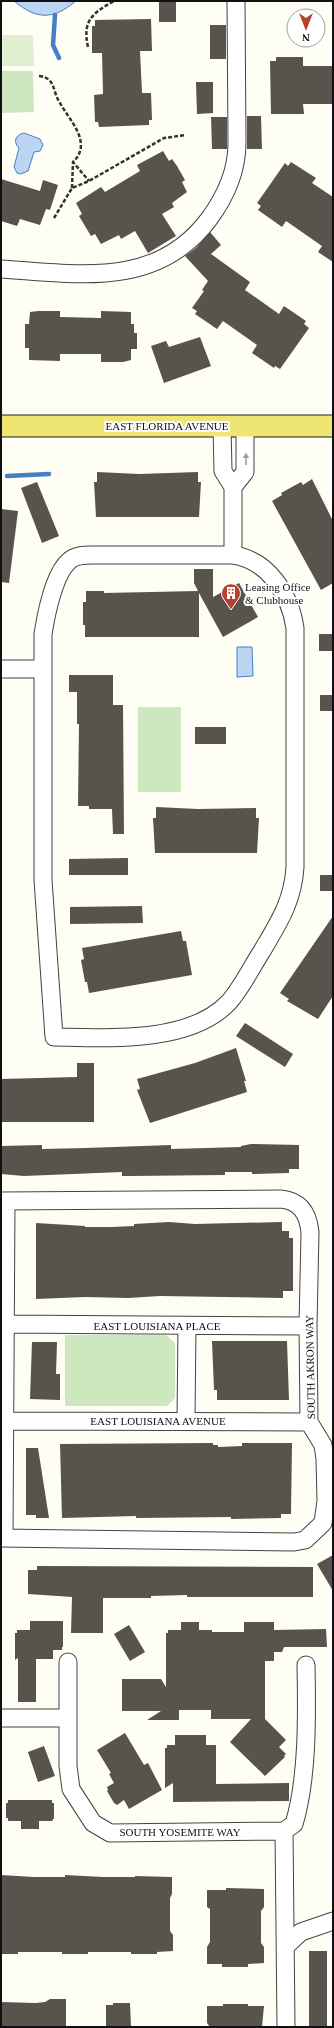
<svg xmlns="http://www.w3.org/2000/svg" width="334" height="2028" viewBox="0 0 334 2028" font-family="'Times New Roman',serif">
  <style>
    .green { fill: #cde7bf }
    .pitch { fill: #dfefd0 }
    .water { fill: #bcd5f2; stroke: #487ec4 }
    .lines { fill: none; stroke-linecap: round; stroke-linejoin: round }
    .stream { stroke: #487ec4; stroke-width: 4.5 }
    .building { fill: #58534d }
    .minor-casing { stroke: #434343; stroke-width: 19 }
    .major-casing { stroke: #212121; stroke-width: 23 }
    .path { stroke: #323232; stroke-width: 2.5; stroke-dasharray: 4 2; stroke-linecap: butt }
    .minor { stroke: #fff; stroke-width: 17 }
    .major { stroke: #efe573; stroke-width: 21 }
    .oneway { fill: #9f9f9f }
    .labels { text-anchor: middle; stroke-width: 4; stroke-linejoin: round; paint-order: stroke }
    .street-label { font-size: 11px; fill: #101010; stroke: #fff }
    .poi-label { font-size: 11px; fill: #101010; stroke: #fff; text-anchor: start }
  </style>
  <rect width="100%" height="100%" fill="#fefef4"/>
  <path class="green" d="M1 71H33L34 112 1 113Z
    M138 707H181V792H138Z
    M65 1335H166L175 1343V1398L167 1406H65Z"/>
  <path class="pitch" d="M1 35H33L34 66H1Z"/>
  <path class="water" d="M14 1H76C53 20 37 20 14 1Z
    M24 133 40 139 43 145 40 151 34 152 28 171 21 174 17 173 14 167 19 148C13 142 15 135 24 133Z
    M237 647H252L253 676 237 677Z"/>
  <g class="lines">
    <path class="stream" d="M55 15 53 45 59 58
      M7 476 49 474"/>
  </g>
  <path class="building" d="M159 1H176V22H159Z
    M151 19 152 51H140L142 93H151L152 120H149V125L99 127 98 122H95L94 95 103 94 102 53H92V26H95V20Z
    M210 25H226V59H210Z
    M276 57H303V66H333V104H303L304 114H271L270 61H276Z
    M196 82H213V113L197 114Z
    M247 116H261L262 149H247Z
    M211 117H227V149H212Z
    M163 151 169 161 172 159 177 166 185 180 182 182 187 192 172 203 174 207 162 214 176 236 148 253 135 231 121 239 119 235 101 244 95 234 91 236 79 216 82 214 76 203 101 187 105 192 140 171 137 165Z
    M291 162 316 178 312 183 333 197V262L318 252 322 246 286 221 282 227 258 210 261 206 257 203 269 186 285 163 288 166Z
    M1 179 40 191 43 180 58 185 50 210 46 209 40 225 20 219 17 226 1 221Z
    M210 232 221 245 211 254 250 282 245 290 279 314 284 306 306 321 304 324 309 328 280 369 275 366 274 368 252 353 257 345 223 321 217 329 195 314 197 311 192 308 204 291 202 290 208 281 185 256 196 248Z
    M38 311H60V317L101 318V311L131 312V324H134V333H137V349H131V360L123 362H101V354H60V361L29 360V348H25V324H29L30 312Z
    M200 337 211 366 164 383 151 346 166 341 169 347Z
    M97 472 139 474 198 472V482H201L199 517H96L94 482H97Z
    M312 479 333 521V583L321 590 272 501 282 495 281 493 301 482 303 485Z
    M37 482 59 536 42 543 21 488Z
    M1 509 18 511 9 583 1 582Z
    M194 569H213V597L239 583 258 617 223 637 199 593V637H85V625H83V602H86V591H104V593L198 591 194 583Z
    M319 634H333V651H319Z
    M69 675H113V705H123L124 834H113L112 809H89V806H78L79 724H77V692H69Z
    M320 695H333V711H320Z
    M195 727H226V744H195Z
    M156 807 198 809 256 808V818H259L257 853H155L153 818H156Z
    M128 858V875H69V859Z
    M320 875H333V891H320Z
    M142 906 143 923 70 924V907Z
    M333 916V996L318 1019 287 1001 289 999 280 993Z
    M181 931 183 941H186L192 975 89 993 87 982H85L81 960 84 959 82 948Z
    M245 1023 293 1054 285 1067 236 1036Z
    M236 1048 246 1081H244L247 1092 150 1123 137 1090 140 1089 137 1079 195 1063Z
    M77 1063H94V1122H1V1079L77 1077Z
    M251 1144 299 1145V1169H289V1173L252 1174V1172H225V1175L129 1176H122V1172L24 1176 1 1174V1146L42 1145V1149L86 1148 171 1145V1149L241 1147V1146Z
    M169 1222 195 1224 282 1222V1231H289V1238H293V1291H283V1298L160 1296 128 1298 85 1297 36 1299V1223L85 1226V1227H112L134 1226V1224Z
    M212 1341H287L289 1400H217V1390H214Z
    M32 1342H57L56 1374H60V1400L30 1399Z
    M213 1443V1445H218V1447L242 1446V1443H292L291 1514H281V1518L231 1519V1517L136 1518V1516L62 1518 60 1444Z
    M26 1448H38L49 1518H36V1515H26Z
    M333 1555V1591L317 1564Z
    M37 1566 313 1567V1597H187V1595L151 1596V1598H103V1633H71L72 1597 28 1594V1570H37Z
    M30 1621H63V1647H62V1650H53V1659H36V1702H18V1658L15 1660V1633H17V1630H30Z
    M181 1622H199V1630H212V1632H244V1622H274V1630L326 1629 327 1647H284L282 1652H274V1661H265V1719L286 1740 279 1747 286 1754 284 1756 285 1757 265 1776 230 1742 251 1719H211V1710H179V1720H147L161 1711H122V1679H161L166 1687V1633H168V1630H181Z
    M129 1625 145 1652 130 1661 114 1634Z
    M125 1733 144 1765 148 1763 162 1790 129 1809 124 1800 117 1805 114 1803 107 1791 108 1790 107 1787 114 1783 109 1774 111 1773 97 1750Z
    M175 1735H206V1745H216V1784L289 1783V1801L173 1802V1783L165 1788V1748H167V1745H175Z
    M44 1746 55 1776 38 1782 28 1752Z
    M8 1800H52V1803H54V1818L52 1821H39V1829H21V1821H8V1818H6V1803H8Z
    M1 1875 34 1877H65V1875L103 1877H135V1876L172 1877V1894L170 1898V1931L173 1935V1951L157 1952V1954H131V1952H88V1954H62V1952H18V1954H1Z
    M226 1888 264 1889V1907L261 1911V1943L264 1947V1963L248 1964V1967H222V1964H207V1947L210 1942V1909L207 1907V1890H226Z
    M309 1951H327V2026H309Z
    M50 1999H66V2026L1 2027V2002L36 2003 45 2002Z
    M113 2003H130L131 2027H106V2005H113Z
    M223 2004H248V2006H264L262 2027H210L207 2023V2006H223Z"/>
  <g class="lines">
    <defs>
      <path id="minor" d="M1 269C78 274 157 289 209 219 226 196 237 171 237 143L236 1
        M222 426 223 471 233 487V555
        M233 487 245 472V426
        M92 555H233C268 560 290 594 295 628V867C293 901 279 922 262 951 251 968 242 987 229 1002 190 1044 106 1038 54 1037L43 880V634C46 615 54 574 69 561 75 555 84 555 92 555Z
        M1 669H42
        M1 1201 281 1199C300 1201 308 1213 310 1232L308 1326 309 1422 323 1445 325 1459 326 1501 323 1523 305 1540 294 1542 1 1538
        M5 1324 308 1326
        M6 1421 309 1422
        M186 1421 187 1326
        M4 1538 6 1201
        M68 1662V1766L71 1789 93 1823 110 1833 284 1831 294 1824C308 1778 307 1714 306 1665
        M1 1718H68
        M284 1831 286 2027
        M287 1945 301 1932 333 1921"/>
      <path id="major" d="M1 426H333"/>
    </defs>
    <use href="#minor" class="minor-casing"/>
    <use href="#major" class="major-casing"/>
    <path class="path" d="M88 47C82 20 93 13 114 1
      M39 76C56 78 52 91 60 103 70 121 93 143 73 162L89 181
      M72 188 73 162
      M54 218 72 188 89 181 164 138 186 135"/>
    <use href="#minor" class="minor"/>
    <use href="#major" class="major"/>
  </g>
  <defs><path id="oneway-solid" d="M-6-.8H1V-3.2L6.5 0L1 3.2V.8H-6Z"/></defs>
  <use class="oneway" href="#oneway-solid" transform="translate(246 459) rotate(-91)"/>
  <defs>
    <symbol id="building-pin" viewBox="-11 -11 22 30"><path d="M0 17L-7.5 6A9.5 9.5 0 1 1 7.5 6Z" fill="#b74031" stroke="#fff"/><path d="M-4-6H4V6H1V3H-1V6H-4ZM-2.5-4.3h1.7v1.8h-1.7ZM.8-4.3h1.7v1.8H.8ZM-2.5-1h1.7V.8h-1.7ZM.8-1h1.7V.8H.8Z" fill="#fff"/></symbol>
  </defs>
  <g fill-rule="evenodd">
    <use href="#building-pin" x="220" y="582" width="22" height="30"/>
  </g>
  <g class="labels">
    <g class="street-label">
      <text x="167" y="430">EAST FLORIDA AVENUE</text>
      <text x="157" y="1330">EAST LOUISIANA PLACE</text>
      <text transform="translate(310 1367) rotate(-91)" y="4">SOUTH AKRON WAY</text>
      <text x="158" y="1425">EAST LOUISIANA AVENUE</text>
      <text x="180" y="1836">SOUTH YOSEMITE WAY</text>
    </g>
    <g class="poi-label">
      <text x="245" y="591">Leasing Office<tspan x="245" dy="13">&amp; Clubhouse</tspan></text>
    </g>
  </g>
  <rect width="334" height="2028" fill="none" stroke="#101010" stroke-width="4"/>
  <g transform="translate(306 28) rotate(180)"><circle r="19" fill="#ffffff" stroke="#9f9f9f"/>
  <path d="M0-3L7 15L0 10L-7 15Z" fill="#b74031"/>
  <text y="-6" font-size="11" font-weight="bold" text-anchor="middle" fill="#101010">N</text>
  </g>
</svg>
